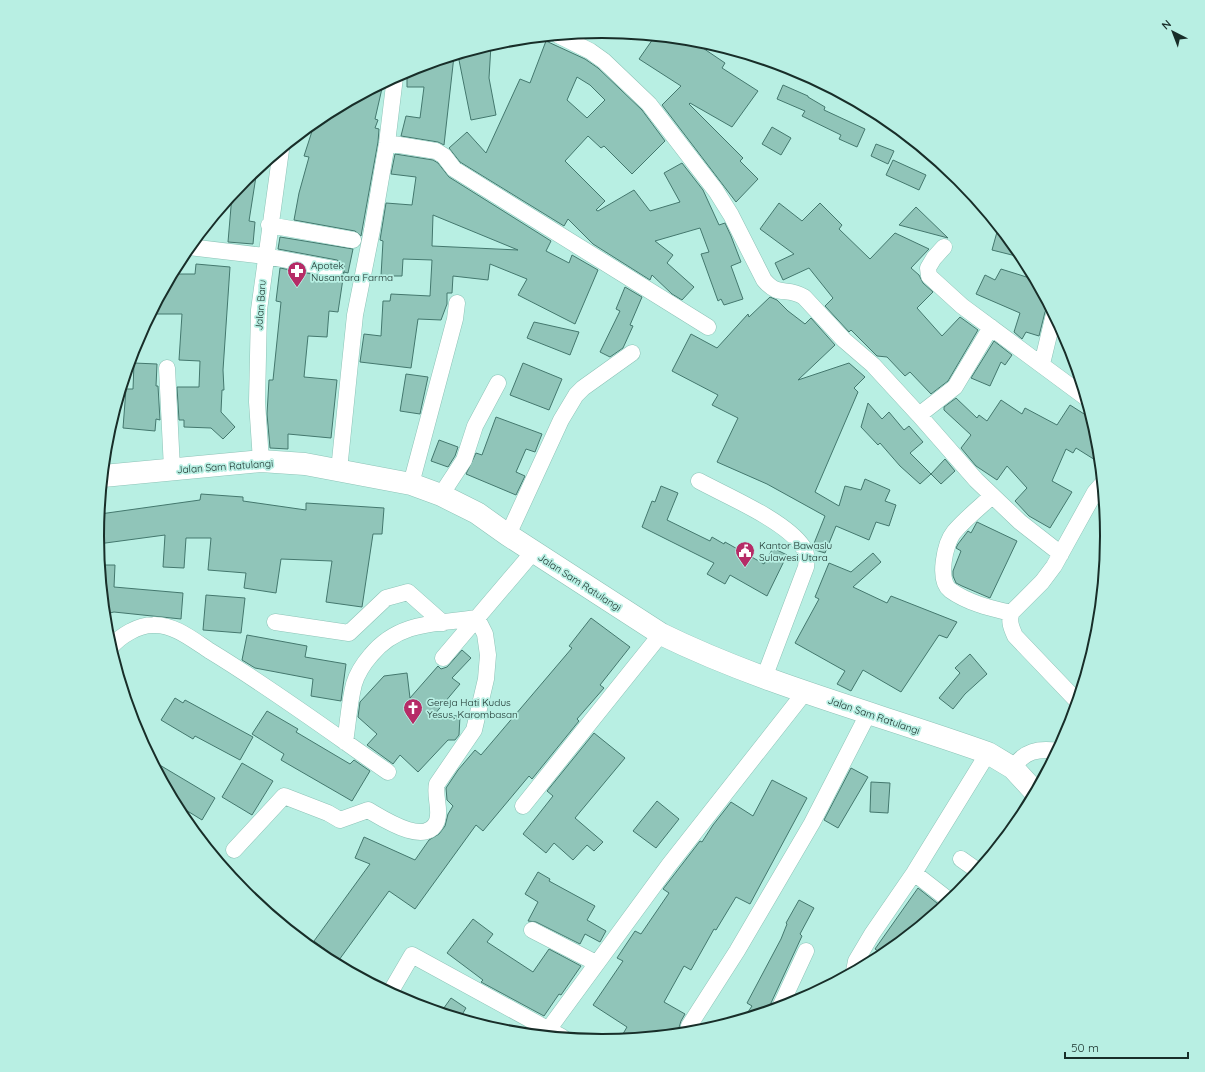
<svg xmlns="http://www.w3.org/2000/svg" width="1205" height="1072" viewBox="0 0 1205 1072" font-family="Quicksand,sans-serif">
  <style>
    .building { fill: #90c5b9; stroke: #44786e; fill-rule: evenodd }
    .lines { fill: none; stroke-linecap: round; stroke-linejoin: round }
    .minor-casing { stroke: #8dc3b7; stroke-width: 17 }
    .highway-casing { stroke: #8dc3b7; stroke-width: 23 }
    .minor { stroke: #fff; stroke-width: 16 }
    .highway { stroke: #fff; stroke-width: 22 }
    .labels { text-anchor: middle; stroke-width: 3.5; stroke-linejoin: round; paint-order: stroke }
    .poi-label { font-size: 10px; fill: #182e29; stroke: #b8efe3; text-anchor: start }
    .street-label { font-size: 10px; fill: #182e29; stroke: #b8efe3 }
    .rim { fill: none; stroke: #182e29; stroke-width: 2 }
  </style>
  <rect width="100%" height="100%" fill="#b8efe3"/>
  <path class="building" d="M655 36 691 40 725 63 722 68 758 91 732 127 690 103 689 104 743 158 740 161 758 179 736 202 662 105 681 86 639 59Z
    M546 41 585 59 598 68 642 110 665 141 632 174 604 146 601 148 588 136 565 161 605 201 596 210 598 211 634 190 650 211 680 202 664 173 682 163 703 190 719 225 725 223 731 236 741 262 731 266 743 299 724 305 721 299 718 301 701 254 709 252 700 228 655 241 673 255 667 263 694 287 682 300 672 294 652 275 650 280 593 244 568 219 564 226 460 162 449 148 467 132 486 153 520 79 530 83ZM577 77 590 85 605 100 587 118 567 100Z
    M491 45 489 78 496 115 471 120 458 55Z
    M454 56 444 145 438 142 401 136 406 116 420 118 424 87H407V71Z
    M383 84 375 119 378 120 375 128 379 129 378 142 361 236 355 231 294 220 299 193 309 157 304 156 315 122 322 116Z
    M783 85 808 96V97L825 107 824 110 865 129 857 147 839 139 841 135 802 116 805 111 777 99Z
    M772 127 791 138 781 155 762 144Z
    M876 144 894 151 888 164 871 156Z
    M395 154 433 160 438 163 449 177 551 241 546 251 569 263 572 255 598 270 575 324 518 295 527 279 490 264 488 280 453 276 452 293H447V304L441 320 418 319 411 368 360 362 364 334 381 336 383 301H390L391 294 430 296 432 260 403 259 402 276H381L383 241 380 240 386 203 412 205 416 177 391 174ZM433 215 518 250 432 246Z
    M893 160 926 175 919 190 886 175Z
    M257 170 249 221 255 222 253 244 228 242 232 195 246 179Z
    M779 203 802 221 820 203 842 225 839 229 870 259 895 233 929 249 911 268 919 275 923 283 933 292 917 308 942 336 960 317 978 330 948 381 931 394 910 372 905 376 887 357 877 356 851 330 849 332 825 306 833 298 809 268 783 280 775 263 794 254 760 229Z
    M916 207 948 238 899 225Z
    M997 232 1005 235 1024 258 992 250Z
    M280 237 353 249 348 273 344 272V265L337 260 278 249Z
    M196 264 230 267 223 370 224 390H222L221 412 235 427 223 439 211 428 184 427V420H179L177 387H199L200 361 179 360 182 314H151L173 274H195Z
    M280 268 333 278H339L344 272 338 312 329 311 327 337 308 336 304 377 337 380 331 438 288 434V449L270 448 267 414 269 380H273L281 302 276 301Z
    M1001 269 1036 280 1049 306 1045 312 1039 336 1026 332 1022 339 1014 332 1020 313 976 294 985 275 995 280Z
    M625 287 642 297 630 325 633 326 623 348 610 357 600 352 620 311 616 309Z
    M770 297 777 300 788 311 805 324 811 318 835 345 798 380 849 363 865 377 854 388 858 392 815 492 839 506 845 486 861 490 865 479 890 490 885 501 896 505 889 526 876 522 869 540 836 526 825 553 815 550 813 546 825 516 767 484 717 462 738 418 712 405 718 395 672 371 691 334 717 348 748 314 749 317Z
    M534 322 579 332 570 355 527 338Z
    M994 341 1012 355 1005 365 1001 362 990 386 971 378Z
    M134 363 157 364 156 386H158L160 420 156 419 155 431 123 428 126 389H133Z
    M523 363 562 379 549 410 510 395Z
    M406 374 428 377 420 414 400 411Z
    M956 398 977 418 979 415 987 421 1001 400 1022 414 1025 408 1057 425 1070 405 1092 419 1098 438 1100 463 1076 448 1073 453 1066 449 1052 481 1072 492 1050 528 1029 516 1015 501 1027 488 1007 466 997 480 976 466 961 448 971 435 944 410V407Z
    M868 403 882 419 889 412 904 430 909 426 923 442 910 453 931 474 920 484 900 466 880 443 878 445 861 427Z
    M496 417 542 434 535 452 526 449 516 472 525 476 516 495 466 474 476 453 482 455Z
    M439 440 458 447 455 456 448 467 431 461Z
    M945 459 955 471 941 484 931 474Z
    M661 486 678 493 667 520 710 541 712 537 724 544 725 542 764 564 773 548 787 555 767 596 730 575 725 584 707 574 714 563 642 527 652 501 655 502Z
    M201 494 243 497V501L306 510V503L384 508 382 534H373L362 607 326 602 332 561 281 559 276 593 244 588 246 573 208 570 211 538H186L184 568 163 567 165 535 98 544 100 514 200 500Z
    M977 522 1017 541 990 598 962 586 956 583 953 576V571L961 551 956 548 958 544 968 531 971 533Z
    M873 553 881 562 853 587 887 603 891 596 957 622 947 638 939 635 901 692 863 670 851 691 837 684 845 671 795 643 819 599 815 597 829 563 851 572Z
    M100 565H115L114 587 183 593 181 619 114 612 105 614Z
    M206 595 245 598 241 633 203 630Z
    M591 618 630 647 600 685 604 688 577 719 579 721 532 779 529 776 483 831 476 825 415 909 389 891 339 960 314 941 370 864 355 858 364 837 415 860 429 840 439 834 445 826 448 814 453 806 447 800 446 788 458 770 475 750 481 755 572 648 569 646Z
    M247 635 307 646 305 657 346 664 341 701 311 696 313 679 255 668 242 660Z
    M462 650 471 658 452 678 460 684 434 715 460 716 459 735 455 740H448L418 772 400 755 393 764 367 745 377 734 358 717 360 702 384 676 407 673 410 698 438 666 441 669 447 667Z
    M970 654 987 674 965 694 953 709 939 698 960 673 955 668Z
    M175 698 183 703 185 700 253 737 240 760 195 736 193 739 161 720Z
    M267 711 298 729 296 732 350 764 354 760 370 771 352 801 281 760 284 754 252 734Z
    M594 733 625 758 575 818 603 842 594 851 587 845 573 860 554 843 546 853 523 834 553 796 547 791Z
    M153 761 215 798 202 820 176 804Z
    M242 763 273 781 252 815 222 797Z
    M851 768 868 777 838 828 824 820Z
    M772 780 807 798 750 904 736 897 716 930 714 929 691 970 684 966 664 1002 685 1014 681 1021 677 1034 620 1039 627 1027 593 1005 623 961 617 958 635 931 641 934 669 893 663 889 700 841 702 842 713 825 731 802 753 816Z
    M871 782 890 783 888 813 870 812Z
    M657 801 679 819 656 848 633 831Z
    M538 872 550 879 549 881 595 906 587 920 606 931 600 942 585 934 580 944 536 922 528 921 538 902 525 894Z
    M918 888 942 907 884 955 875 949Z
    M799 900 814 908 800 934 802 936 771 1003V1009L744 1018 752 1006 747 1003 781 939 787 924 786 923Z
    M473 919 493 934 487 942 533 972 549 949 581 966 561 995 559 994 544 1016 481 982 483 980 447 953Z
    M451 998 466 1008 460 1018 441 1012Z"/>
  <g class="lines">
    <defs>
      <path id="minor" d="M558 35 590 51 604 61 649 104 716 191 731 215 764 280C779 298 786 286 804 297L844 340 873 365 919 415 976 480 1020 522 1061 554
        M387 143 436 151 444 156 454 169 708 327
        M269 225 353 240
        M189 247 265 256 335 269
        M944 247 934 258 928 268 929 276 962 306 1085 397
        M1042 364 1054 314
        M167 368 172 469
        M919 415 955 387 991 327
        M261 461 257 402 259 310 281 150
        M339 470 355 315 372 230 387 143 395 77
        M699 481C727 496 786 521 803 547 807 553 807 560 806 567L764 678
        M411 484 455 319 457 303
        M441 495 464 460 475 426 498 383
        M992 496C980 507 965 519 954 532 945 543 937 580 950 590 968 603 990 608 1011 613
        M508 535 561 420 576 395 583 388 632 353
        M275 622 349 633 386 598 408 592 443 623
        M111 647C120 636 138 625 153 625 174 624 193 640 210 651 271 688 329 731 388 772
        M443 658 534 551
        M1077 701 1015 636C1011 627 1009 622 1011 613L1042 582 1054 566 1095 492 1102 484
        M1013 768C1024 751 1038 748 1058 751
        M523 806 661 634
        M234 850 284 796 328 813 340 820 368 810C382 818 427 848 437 821 441 809 434 796 437 784L474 730 486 679 488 655 485 634 477 618C436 624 399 621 371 655 364 663 357 674 354 684 349 703 348 724 345 742
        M961 859 978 871
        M914 873 950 901
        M532 930 596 963
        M854 971 856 961 872 934 914 873 988 753
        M391 991 412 955 562 1037
        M780 1007 806 951
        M689 1026 737 951 812 823 869 712
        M548 1030 669 865 805 692"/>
      <path id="highway" d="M103 476 261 461 305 464 411 484 441 495 477 513 508 535 661 634C765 685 879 714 988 753L1013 768 1035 792"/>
    </defs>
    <use href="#minor" class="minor-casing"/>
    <use href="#highway" class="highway-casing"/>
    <use href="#minor" class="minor"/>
    <use href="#highway" class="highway"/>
  </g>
  <defs>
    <symbol id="pharmacy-pin" viewBox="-11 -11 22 30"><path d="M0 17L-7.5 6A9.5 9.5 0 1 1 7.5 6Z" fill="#b62c67" stroke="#b8efe3"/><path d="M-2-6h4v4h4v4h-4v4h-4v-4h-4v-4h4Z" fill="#fff"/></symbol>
    <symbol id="civic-pin" viewBox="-11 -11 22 30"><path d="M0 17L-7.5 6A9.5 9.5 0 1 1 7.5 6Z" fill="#b62c67" stroke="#b8efe3"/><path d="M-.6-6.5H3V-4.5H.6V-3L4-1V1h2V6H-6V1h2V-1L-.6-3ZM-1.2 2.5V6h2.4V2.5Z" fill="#fff"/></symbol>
    <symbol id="church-pin" viewBox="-11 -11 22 30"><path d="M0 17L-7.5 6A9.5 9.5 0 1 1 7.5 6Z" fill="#b62c67" stroke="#b8efe3"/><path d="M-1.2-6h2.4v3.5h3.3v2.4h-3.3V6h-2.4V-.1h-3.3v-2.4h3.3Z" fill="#fff"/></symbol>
  </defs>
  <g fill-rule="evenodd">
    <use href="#pharmacy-pin" x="286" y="260" width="22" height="30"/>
    <use href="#civic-pin" x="734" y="540" width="22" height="30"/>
    <use href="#church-pin" x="402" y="697" width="22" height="30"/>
  </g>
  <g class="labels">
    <g class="poi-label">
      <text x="311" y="269">Apotek<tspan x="311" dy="12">Nusantara Farma</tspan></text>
      <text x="759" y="549">Kantor Bawaslu<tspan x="759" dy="12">Sulawesi Utara</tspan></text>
      <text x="427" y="706">Gereja Hati Kudus<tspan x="427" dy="12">Yesus, Karombasan</tspan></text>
    </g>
    <g class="street-label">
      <text transform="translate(260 305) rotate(-86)" y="4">Jalan Baru</text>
      <text transform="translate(225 466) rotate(-4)" y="4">Jalan Sam Ratulangi</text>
      <text transform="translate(580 582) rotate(33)" y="4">Jalan Sam Ratulangi</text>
      <text transform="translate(874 715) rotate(19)" y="4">Jalan Sam Ratulangi</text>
    </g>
  </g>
  <path d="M0 0H1205V1072H0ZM104 536a498 498 0 1 1 996 0a498 498 0 1 1-996 0Z" fill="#b8efe3" fill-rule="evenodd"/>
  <path class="rim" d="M104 536a498 498 0 1 1 996 0a498 498 0 1 1-996 0Z"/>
  <g transform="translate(1173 32) rotate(318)" stroke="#b8efe3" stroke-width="3" paint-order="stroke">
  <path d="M0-3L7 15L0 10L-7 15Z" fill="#182e29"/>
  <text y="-6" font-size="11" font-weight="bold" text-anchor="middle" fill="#182e29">N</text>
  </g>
  <path d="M1065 1052v6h123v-6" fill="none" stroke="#182e29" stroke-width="2"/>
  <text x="1071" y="1052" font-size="12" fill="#182e29" stroke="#b8efe3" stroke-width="3" paint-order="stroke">50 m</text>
</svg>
